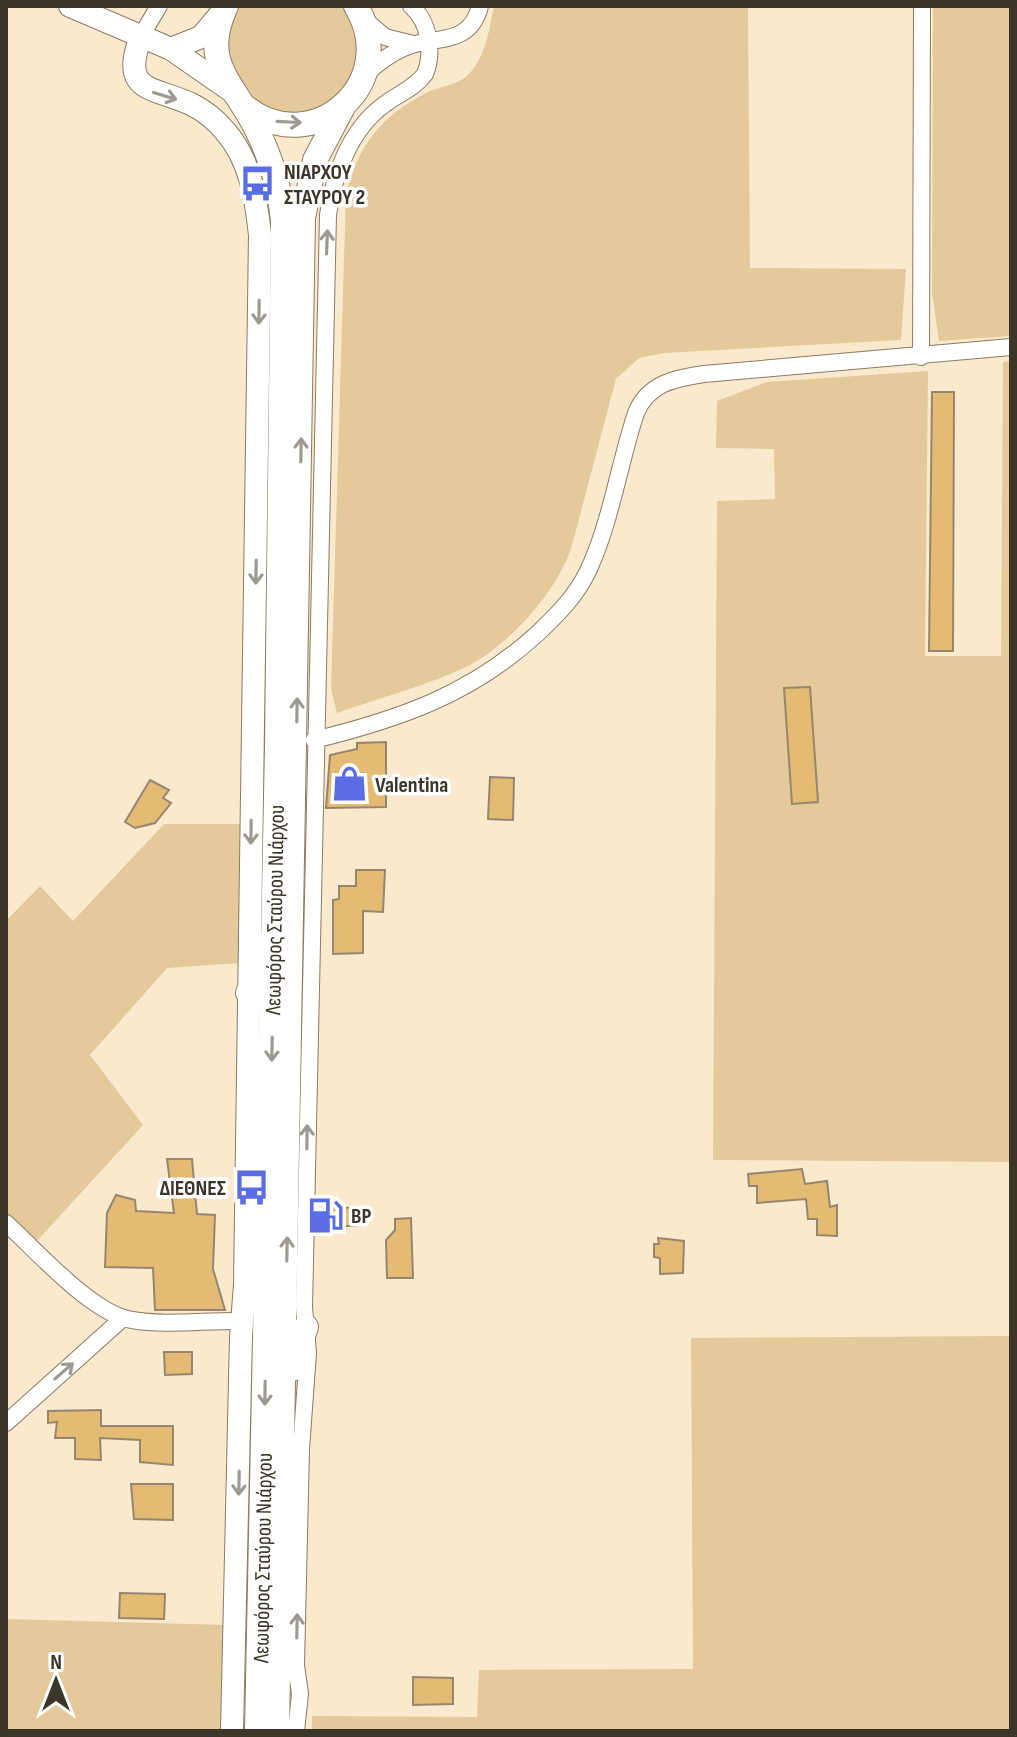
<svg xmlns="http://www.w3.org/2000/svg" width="1017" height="1737" viewBox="0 0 1017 1737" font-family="'Sofia Sans Condensed',sans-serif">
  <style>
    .green { fill: #e4c99b }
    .building { fill: #e4bb74; stroke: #96866d; stroke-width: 2 }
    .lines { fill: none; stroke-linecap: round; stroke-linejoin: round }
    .minor-casing { stroke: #8a7b62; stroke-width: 18 }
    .tertiary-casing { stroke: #8a7b62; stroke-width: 24 }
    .secondary-casing { stroke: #8a7b62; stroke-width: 26 }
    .minor { stroke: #fff; stroke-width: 16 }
    .tertiary { stroke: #fff; stroke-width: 22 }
    .secondary { stroke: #fff; stroke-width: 24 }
    .oneway { stroke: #9d9a94 }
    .labels { text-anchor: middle; stroke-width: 7; stroke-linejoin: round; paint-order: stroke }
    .poi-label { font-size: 22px; font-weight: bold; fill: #3b352a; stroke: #fff; text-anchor: start }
    .street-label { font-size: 22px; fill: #3b352a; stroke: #fff }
  </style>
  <rect width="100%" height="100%" fill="#fae9cd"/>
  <path class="green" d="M240 6H344C376 49 345 116 289 114 277 114 260 104 248 99 233 67 215 38 240 6Z
    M494 6H748L750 268 906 269 901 340 664 353 639 358 616 379 571 549C555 594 509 645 466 667 426 686 379 698 337 713L331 689 346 194C358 145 382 115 428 92 441 86 458 85 468 75 486 57 489 30 494 6Z
    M933 6H1011V336L939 341 932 293Z
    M1011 361V1162L713 1160 717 501 775 499 774 449 716 448 717 401 767 382 928 371 925 656H1001L1003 362Z
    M164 824H240L239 963 167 968 90 1055 143 1125 37 1241 6 1213V921L40 886 73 921Z
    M1011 1336V1731H312V1716L477 1717 479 1670 693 1669 691 1338Z
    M6 1619 226 1625 222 1731H6Z"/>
  <path class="building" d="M932 392H954L953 651H929Z
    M810 687 818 802 792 804 784 688Z
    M386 742V807L326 808 330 755 357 749V743Z
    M490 777 514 778 513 820 488 819Z
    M150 780 169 790 163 798 171 803 155 823 135 828 125 822Z
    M356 870H385L383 912 363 911V953L333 954V900L339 899V886H356Z
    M167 1159H192L197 1214 215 1215 213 1269 225 1310H155L153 1268 105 1267 107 1213 116 1195 135 1200 136 1211 174 1213Z
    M802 1169 805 1184 827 1181 830 1207 837 1205V1236L817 1235V1219H808L806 1199 757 1203V1186H749L748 1174Z
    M326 1207 354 1208 356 1226H326Z
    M411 1218 413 1278H387L386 1240 395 1230V1219Z
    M658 1238 684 1241 683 1273 660 1274V1258L654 1257V1244H659Z
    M164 1352H192V1374L165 1375Z
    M101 1410V1426H173V1465L140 1462V1440L100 1438 101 1460 75 1459V1438H55L57 1422 48 1423V1411Z
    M131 1484H173V1520L134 1519Z
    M120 1593 165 1594 164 1619 119 1618Z
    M413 1677 453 1678V1704L413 1705Z"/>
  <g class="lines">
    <defs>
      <path id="minor" d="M364 19 385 37 413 44
        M141 36 159 6
        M366 74C380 61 396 49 415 44 444 37 471 42 480 6
        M921 357 922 6
        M314 740C400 719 472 694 538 633 558 614 576 596 588 571 611 522 619 464 636 413 648 383 676 378 704 374L1011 347
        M6 1223C36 1250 92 1314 132 1320 167 1326 207 1320 243 1321
        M6 1423 123 1318
        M296 1731 300 1694 296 1665 301 1449 308 1353 304 1307 328 215C334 174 350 129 385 104 398 94 415 88 425 74 434 52 429 21 411 6"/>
      <path id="tertiary" d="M70 6 171 49 233 92
        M141 36C120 93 151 86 191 104 203 110 216 120 225 131 250 159 256 198 260 235L245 1285 241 1336 232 1731
        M171 49 201 37 223 11"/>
      <path id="secondary" d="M226 6C200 62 231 80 255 126 271 157 280 186 283 221L277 747 257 1731
        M245 107C313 161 402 82 356 6
        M248 993 259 970 260 946
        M292 1369 306 1327
        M277 1731 303 218 315 160 343 107"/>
    </defs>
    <use href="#minor" class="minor-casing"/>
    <use href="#tertiary" class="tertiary-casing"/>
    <use href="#secondary" class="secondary-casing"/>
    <use href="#minor" class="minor"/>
    <use href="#tertiary" class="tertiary"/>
    <use href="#secondary" class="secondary"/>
  </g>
  <defs><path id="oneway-shaft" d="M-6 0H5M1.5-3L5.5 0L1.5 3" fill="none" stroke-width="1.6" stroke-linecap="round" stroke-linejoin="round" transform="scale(2)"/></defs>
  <g class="oneway">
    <use href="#oneway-shaft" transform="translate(165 96) rotate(17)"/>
    <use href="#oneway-shaft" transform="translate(289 122) rotate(3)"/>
    <use href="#oneway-shaft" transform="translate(327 242) rotate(-88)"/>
    <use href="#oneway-shaft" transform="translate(259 312) rotate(91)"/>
    <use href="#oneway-shaft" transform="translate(301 450) rotate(-89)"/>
    <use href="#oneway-shaft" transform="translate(256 572) rotate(91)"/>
    <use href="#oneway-shaft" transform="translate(297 710) rotate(-89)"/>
    <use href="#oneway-shaft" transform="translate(251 832) rotate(91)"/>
    <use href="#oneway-shaft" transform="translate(272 1049) rotate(91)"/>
    <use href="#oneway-shaft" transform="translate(307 1137) rotate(-89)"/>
    <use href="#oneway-shaft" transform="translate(287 1249) rotate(-89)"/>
    <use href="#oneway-shaft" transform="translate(64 1371) rotate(-41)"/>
    <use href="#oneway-shaft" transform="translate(265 1393) rotate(91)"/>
    <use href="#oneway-shaft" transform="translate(239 1483) rotate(91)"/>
    <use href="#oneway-shaft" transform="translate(297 1626) rotate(-89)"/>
  </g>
  <defs>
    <symbol id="bus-bare" viewBox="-9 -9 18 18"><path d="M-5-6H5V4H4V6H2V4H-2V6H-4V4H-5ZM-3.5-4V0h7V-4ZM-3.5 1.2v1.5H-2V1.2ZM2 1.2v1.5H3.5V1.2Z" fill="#5a6de4" stroke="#fff" stroke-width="2.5" paint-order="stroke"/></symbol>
    <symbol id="shop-bare" viewBox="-9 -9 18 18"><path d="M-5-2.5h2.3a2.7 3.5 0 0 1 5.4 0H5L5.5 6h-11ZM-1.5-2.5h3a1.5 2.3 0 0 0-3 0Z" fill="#5a6de4" stroke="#fff" stroke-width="2.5" paint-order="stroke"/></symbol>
    <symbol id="fuel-bare" viewBox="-9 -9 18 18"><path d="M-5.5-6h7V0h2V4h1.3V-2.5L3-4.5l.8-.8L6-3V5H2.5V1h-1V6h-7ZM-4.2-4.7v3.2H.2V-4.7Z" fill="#5a6de4" stroke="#fff" stroke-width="2.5" paint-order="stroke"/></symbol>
  </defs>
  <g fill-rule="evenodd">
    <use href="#bus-bare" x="232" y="158" width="51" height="51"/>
    <use href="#shop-bare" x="324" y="758" width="51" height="51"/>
    <use href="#bus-bare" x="226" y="1162" width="51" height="51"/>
    <use href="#fuel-bare" x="300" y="1190" width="51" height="51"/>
  </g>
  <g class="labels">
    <g class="poi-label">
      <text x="284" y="179">ΝΙΑΡΧΟΥ<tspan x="284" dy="25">ΣΤΑΥΡΟΥ 2</tspan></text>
      <text x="375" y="792">Valentina</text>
      <text x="226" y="1195" text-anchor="end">ΔΙΕΘΝΕΣ</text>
      <text x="351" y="1223">BP</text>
    </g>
    <g class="street-label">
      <text transform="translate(274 910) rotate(-89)" y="8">Λεωφόρος Σταύρου Νιάρχου</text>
      <text transform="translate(262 1558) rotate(-89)" y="8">Λεωφόρος Σταύρου Νιάρχου</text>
    </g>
  </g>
  <rect width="1017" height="1737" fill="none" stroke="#3b352a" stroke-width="16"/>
  <g transform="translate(56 1681)" stroke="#ffffff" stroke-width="6" paint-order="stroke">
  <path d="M0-6L14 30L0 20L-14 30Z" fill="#3b352a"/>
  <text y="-12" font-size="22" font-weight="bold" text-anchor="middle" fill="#3b352a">N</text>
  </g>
</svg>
